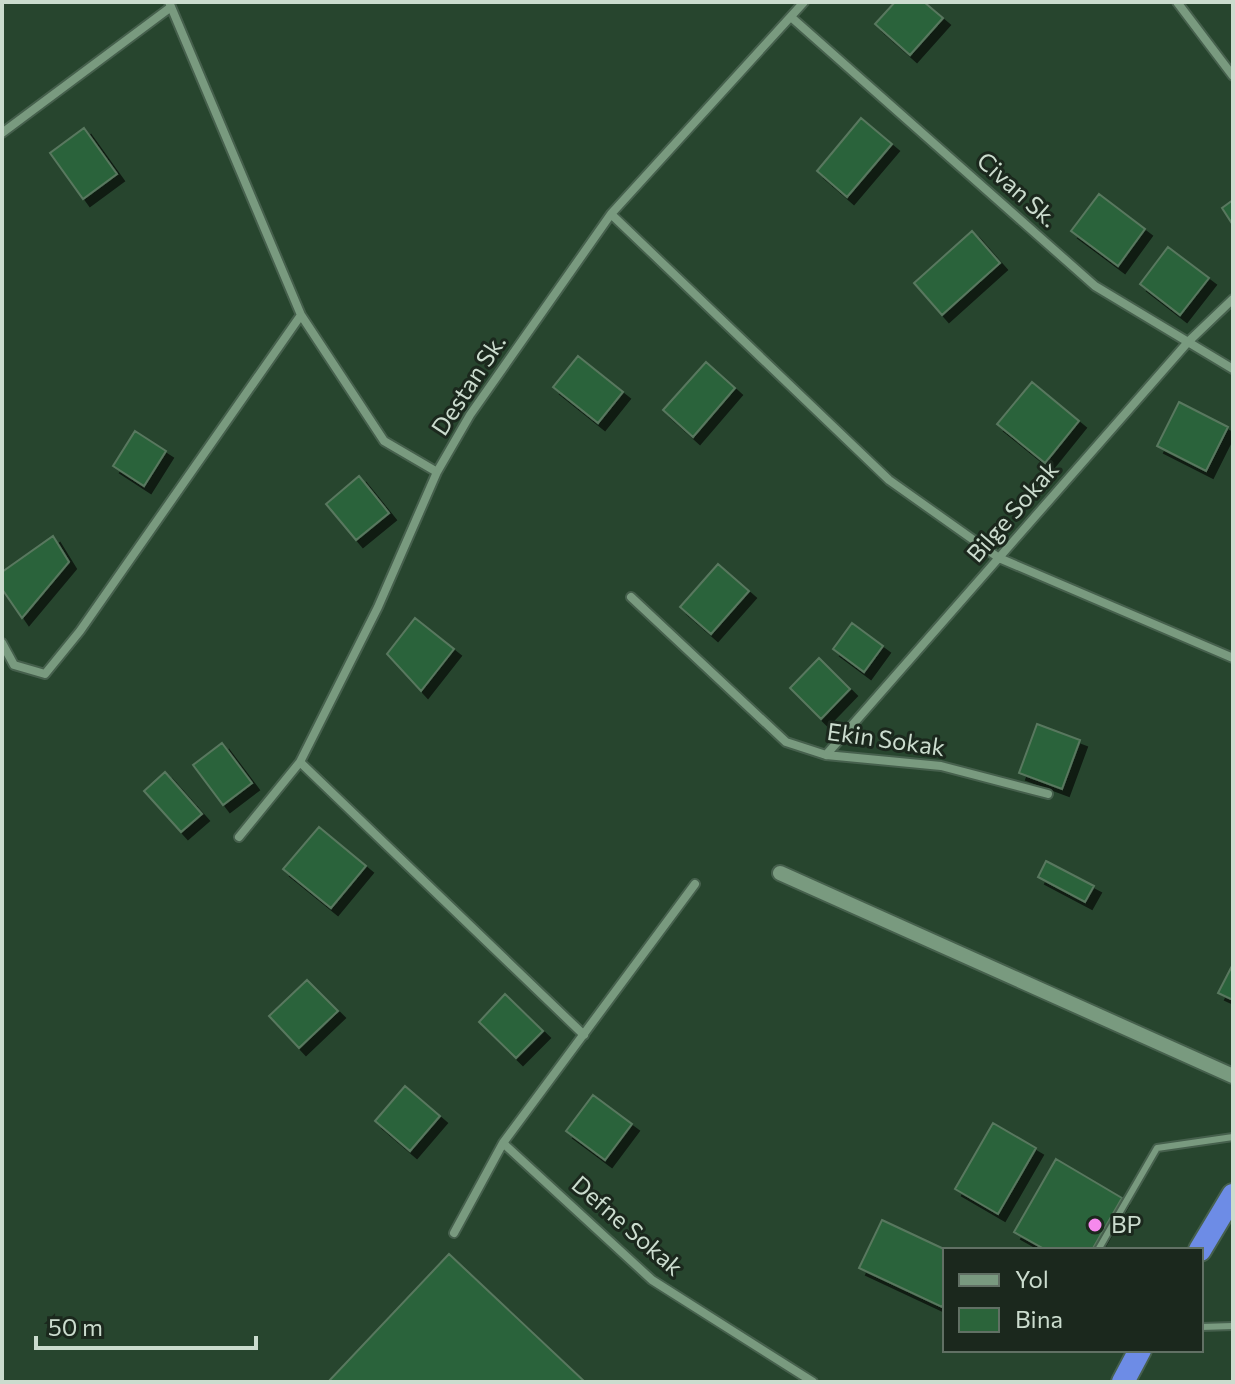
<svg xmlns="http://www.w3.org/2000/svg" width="1235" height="1384" viewBox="0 0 1235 1384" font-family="Commissioner,sans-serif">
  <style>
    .building { fill: #2b643a; stroke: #59785f; stroke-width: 2; filter: url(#shadow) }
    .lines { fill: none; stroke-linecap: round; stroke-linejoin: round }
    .service-casing { stroke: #46604d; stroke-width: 10 }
    .minor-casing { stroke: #46604d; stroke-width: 12 }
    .tertiary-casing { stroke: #46604d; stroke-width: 18 }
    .trunk-casing { stroke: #46604d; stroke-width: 26 }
    .service { stroke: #799a7f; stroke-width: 6 }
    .minor { stroke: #799a7f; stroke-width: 8 }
    .tertiary { stroke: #799a7f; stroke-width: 14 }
    .trunk { stroke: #6d8ce6; stroke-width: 22 }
    .poi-dot { fill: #f689ed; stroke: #1b281d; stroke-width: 3 }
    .labels { text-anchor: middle; stroke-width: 6; stroke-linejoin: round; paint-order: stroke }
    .street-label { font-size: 24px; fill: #cbdcce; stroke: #1b281d }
    .poi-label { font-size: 24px; fill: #cbdcce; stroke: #1b281d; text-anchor: start }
  </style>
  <defs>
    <filter id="shadow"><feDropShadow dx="7" dy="7" stdDeviation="0" flood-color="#0009"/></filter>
  </defs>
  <rect width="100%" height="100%" fill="#27452e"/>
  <path class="building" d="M895 2H924L943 18 910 55 875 24Z
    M861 118 892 144 847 197 817 171Z
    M84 128 117 174 83 199 50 153Z
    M1099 194 1145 229 1118 266 1071 231Z
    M1233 200V225L1222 208Z
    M972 231 1000 263 942 315 914 283Z
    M1168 247 1209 278 1180 315 1140 284Z
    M578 356 623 392 598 423 553 387Z
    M706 362 735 388 693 437 663 410Z
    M1032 382 1079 421 1045 463 997 424Z
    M1179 402 1228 427 1206 471 1157 446Z
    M135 431 166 451 144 486 113 466Z
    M359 476 389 513 356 540 326 504Z
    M53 536 69 562 22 618 2 589V572Z
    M718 564 749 591 711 634 680 607Z
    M415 618 454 649 421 691 387 654Z
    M852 623 883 646 864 672 833 649Z
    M819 658 850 689 821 719 790 688Z
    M1037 724 1080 740 1062 789 1019 773Z
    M222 743 252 783 223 805 193 765Z
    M165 772 202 814 181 832 144 791Z
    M319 827 366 866 331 908 283 869Z
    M1046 861 1094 886 1085 902 1038 877Z
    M1233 964V1000L1218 993Z
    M307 980 338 1011 299 1048 269 1016Z
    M505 994 543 1031 516 1058 479 1022Z
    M405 1086 440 1116 410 1151 375 1121Z
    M593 1095 632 1124 605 1160 566 1131Z
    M993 1123 1036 1148 998 1214 955 1189Z
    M1056 1159 1122 1198 1092 1250H1046L1014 1232Z
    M882 1220 946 1250 945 1300 942 1307 859 1268Z
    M449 1254 585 1382H328Z"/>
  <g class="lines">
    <defs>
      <path id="service" d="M1098 1250 1157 1148 1233 1137
        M1201 1327 1233 1326"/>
      <path id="minor" d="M169 2 301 315 384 441 437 472
        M1177 2 1233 76
        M791 17 1095 286 1233 369
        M2 133 171 7
        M611 214 889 480 999 558 1233 658
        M631 597 786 742 826 755 941 766 1048 794
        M2 643 14 665 45 674 80 631 301 315
        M826 755 1188 342 1233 299
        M300 762 584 1035
        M239 837 300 762 378 607 437 472 470 415 611 214 804 2
        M503 1143 652 1280 813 1382
        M454 1233 503 1143 695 884"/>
      <path id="tertiary" d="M780 873 1233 1076"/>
      <path id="trunk" d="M1200 1250 1233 1195
        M1123 1382 1140 1350"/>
    </defs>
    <use href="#service" class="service-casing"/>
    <use href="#minor" class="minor-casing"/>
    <use href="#tertiary" class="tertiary-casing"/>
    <use href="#trunk" class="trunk-casing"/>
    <use href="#service" class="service"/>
    <use href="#minor" class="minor"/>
    <use href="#tertiary" class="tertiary"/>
    <use href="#trunk" class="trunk"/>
  </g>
  <circle class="poi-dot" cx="1095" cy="1225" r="8"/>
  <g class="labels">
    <g class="street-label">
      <text transform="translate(1017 190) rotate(42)" y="8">Civan Sk.</text>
      <text transform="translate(469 385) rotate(-57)" y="8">Destan Sk.</text>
      <text transform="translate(1013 512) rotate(-49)" y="8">Bilge Sokak</text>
      <text transform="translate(886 740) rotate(8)" y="8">Ekin Sokak</text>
      <text transform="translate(627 1226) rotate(41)" y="8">Defne Sokak</text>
    </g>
    <g class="poi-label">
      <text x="1111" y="1233">BP</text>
    </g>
  </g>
  <rect width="1235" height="1384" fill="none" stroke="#cbdcce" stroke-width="8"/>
  <rect x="943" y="1248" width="260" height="104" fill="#1b281d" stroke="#617064" stroke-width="2"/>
  <rect x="959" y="1274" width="40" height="12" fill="#799a7f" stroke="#617064" stroke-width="2"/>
  <text x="1015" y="1288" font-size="24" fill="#cbdcce">Yol</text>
  <rect x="959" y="1308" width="40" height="24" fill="#2b643a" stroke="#617064" stroke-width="2"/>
  <text x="1015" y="1328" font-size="24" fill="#cbdcce">Bina</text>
  <path d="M36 1336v12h220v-12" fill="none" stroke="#cbdcce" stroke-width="4"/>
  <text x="48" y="1336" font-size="24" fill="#cbdcce" stroke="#1b281d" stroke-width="6" paint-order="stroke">50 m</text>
</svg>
